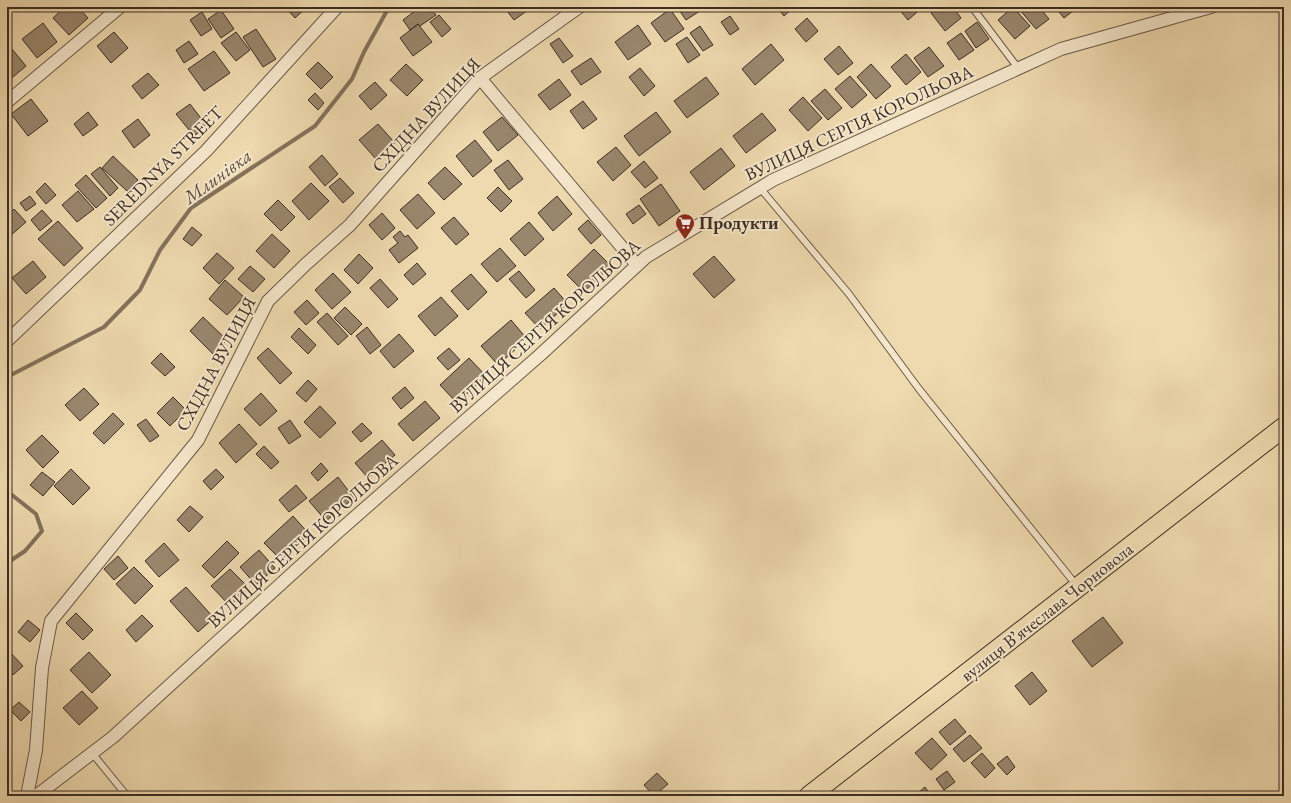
<svg xmlns="http://www.w3.org/2000/svg" width="1291" height="803" viewBox="0 0 1291 803" font-family="'EB Garamond',serif">
  <style>
    .lines { fill: none; stroke-linecap: round; stroke-linejoin: round }
    .stream { stroke: #83725c; stroke-width: 4 }
    .building { fill: #99876d; stroke: #3c2e25 }
    .service-casing { stroke: #695948; stroke-width: 8 }
    .minor-casing { stroke: #695948; stroke-width: 14 }
    .primary-casing { stroke: #3c2e25; stroke-width: 21 }
    .service { stroke: #f5e7cb; stroke-width: 6 }
    .minor { stroke: #f5e7cb; stroke-width: 12 }
    .primary { stroke: #efdaaf; stroke-width: 19 }
    .labels { text-anchor: middle; stroke-width: 4; stroke-linejoin: round; paint-order: stroke }
    .street-label { font-size: 18px; fill: #3c2e25; stroke: #f5e7cb }
    .poi-label { font-size: 18px; font-weight: bold; fill: #3c2e25; stroke: #f5e7cb; text-anchor: start }
    .water-label { font-size: 19px; font-style: italic; fill: #5a4a3c; stroke: #f5e7cb }
  </style>
  <rect width="100%" height="100%" fill="#efdaaf"/>
  <filter id="stains"><feTurbulence type="fractalNoise" baseFrequency=".005" numOctaves="4"/><feColorMatrix values="0 0 0 0 .2 0 0 0 0 .09 0 0 0 0 .02 0 0 0 .5 -.17"/></filter>
  <radialGradient id="worn" r=".72"><stop offset=".6" stop-color="#630" stop-opacity="0"/><stop offset="1" stop-color="#630" stop-opacity=".3"/></radialGradient>
  <g class="lines">
    <path class="stream" d="M7 377 104 327 140 290 160 250 191 208 315 126 352 79 364 52 389 7
      M7 491 36 514 42 531 25 551 7 563"/>
  </g>
  <path class="building" d="M65 7H78L88 18 69 35 53 18Z
    M285 7H307L295 18Z
    M420 7H430L436 15 420 26 418 24 410 30 403 20Z
    M504 7H530L531 8 514 20Z
    M677 7H706L686 20Z
    M777 7H794L784 16Z
    M897 7H923L908 20Z
    M939 7H953L961 18 945 31 931 13Z
    M1013 7 1030 26 1015 39 998 20Z
    M1022 7H1039L1049 19 1036 29 1019 9Z
    M1055 7H1078L1064 18Z
    M670 9 684 29 665 42 651 23Z
    M221 10 234 29 221 38 208 19Z
    M202 12 212 29 201 36 190 20Z
    M439 15 451 29 442 37 430 22Z
    M730 16 739 29 730 35 721 22Z
    M807 18 818 31 806 42 795 29Z
    M977 22 989 39 976 48 965 31Z
    M43 23 57 42 37 58 22 39Z
    M418 24 432 42 413 56 400 38Z
    M638 25 651 44 628 60 615 42Z
    M700 26 713 45 703 51 690 33Z
    M256 29 276 59 263 67 243 37Z
    M114 32 128 48 111 63 97 46Z
    M236 32 250 50 236 61 221 43Z
    M961 33 974 50 959 60 947 43Z
    M687 37 700 55 688 63 676 44Z
    M559 38 573 56 563 63 550 44Z
    M189 41 198 54 184 63 176 50Z
    M771 44 784 60 755 85 742 69Z
    M839 46 853 63 838 75 824 59Z
    M929 47 944 66 928 77 914 58Z
    M12 49 26 66 7 82V53Z
    M214 51 230 73 204 91 188 69Z
    M906 54 921 72 906 85 891 67Z
    M591 58 601 72 581 85 571 71Z
    M318 62 333 77 321 89 306 74Z
    M406 64 423 80 407 96 390 80Z
    M871 64 891 86 876 99 857 77Z
    M640 68 655 86 644 96 629 77Z
    M148 73 159 85 142 99 132 86Z
    M850 76 867 95 852 108 835 89Z
    M706 77 719 94 687 118 674 101Z
    M559 79 571 95 550 110 538 95Z
    M375 82 387 95 371 110 359 96Z
    M825 89 842 108 828 120 811 101Z
    M315 93 324 103 318 110 308 100Z
    M803 97 822 118 808 131 789 110Z
    M31 99 48 121 28 136 11 114Z
    M583 101 597 119 583 129 570 111Z
    M190 104 207 126 194 136 176 114Z
    M88 112 98 125 83 136 74 124Z
    M656 112 671 132 639 156 624 136Z
    M762 113 776 130 746 153 733 136Z
    M502 117 518 135 498 151 483 132Z
    M138 119 150 135 134 148 122 131Z
    M378 124 395 143 376 159 359 140Z
    M475 140 492 161 473 177 456 156Z
    M616 147 631 165 613 181 597 162Z
    M721 148 735 166 704 190 690 172Z
    M322 155 338 174 325 186 309 167Z
    M113 156 138 180 127 191 102 168Z
    M508 160 523 179 509 190 494 170Z
    M644 161 658 178 645 188 631 172Z
    M100 167 118 188 110 196 91 174Z
    M445 167 462 184 444 200 428 183Z
    M86 175 107 198 96 208 75 185Z
    M340 178 354 193 343 203 329 187Z
    M45 183 56 195 46 204 36 192Z
    M311 183 329 201 309 220 292 201Z
    M661 184 680 211 659 226 640 199Z
    M498 187 512 201 501 212 487 198Z
    M78 191 94 209 77 222 62 205Z
    M418 194 435 213 417 229 400 210Z
    M30 196 36 204 26 211 20 203Z
    M557 196 572 214 553 231 538 213Z
    M278 200 295 217 281 231 264 214Z
    M639 205 646 214 633 224 626 214Z
    M14 209 26 222 10 236 7 233V216Z
    M42 210 52 221 40 231 31 220Z
    M382 213 395 228 382 240 369 225Z
    M454 217 469 234 456 245 441 228Z
    M588 220 601 235 591 244 578 229Z
    M58 221 83 248 64 266 38 239Z
    M529 222 544 239 525 256 510 239Z
    M192 227 202 235 192 246 183 239Z
    M400 231 405 237 408 235 418 248 399 263 389 250 398 243 393 237Z
    M272 234 290 251 274 268 256 251Z
    M500 248 516 266 497 282 481 264Z
    M594 249 611 266 584 292 567 275Z
    M217 253 234 268 219 284 203 268Z
    M359 254 373 268 358 284 344 270Z
    M714 256 735 280 714 298 693 274Z
    M33 261 46 277 26 294 12 278Z
    M417 263 426 274 413 285 404 275Z
    M250 266 265 279 253 292 238 279Z
    M519 271 535 290 526 298 509 279Z
    M333 273 351 292 332 309 315 290Z
    M471 274 487 292 468 310 451 291Z
    M380 279 398 299 388 308 370 288Z
    M225 280 244 297 227 315 209 299Z
    M554 288 568 304 540 329 525 313Z
    M441 297 458 316 435 336 418 316Z
    M307 300 319 313 306 325 294 312Z
    M345 307 362 324 351 335 334 318Z
    M327 313 348 336 338 345 317 322Z
    M203 317 227 340 213 354 190 331Z
    M511 320 527 339 498 365 481 346Z
    M367 327 381 345 370 354 356 336Z
    M299 328 316 345 308 354 291 337Z
    M399 334 414 351 394 368 380 351Z
    M268 348 292 373 280 384 257 358Z
    M449 348 460 360 448 370 437 358Z
    M161 353 175 367 165 376 151 363Z
    M469 358 486 376 457 403 440 385Z
    M308 380 317 389 306 402 296 393Z
    M405 387 414 398 401 409 392 398Z
    M84 388 99 404 80 421 65 405Z
    M261 393 277 411 260 426 244 409Z
    M173 397 186 410 170 426 157 413Z
    M425 401 440 418 413 441 398 424Z
    M320 406 336 423 320 438 304 422Z
    M113 413 124 424 104 444 93 433Z
    M146 419 159 436 150 442 137 425Z
    M290 420 301 436 289 444 278 428Z
    M362 423 372 433 361 442 352 432Z
    M239 424 257 444 236 463 219 443Z
    M42 435 59 452 43 468 26 450Z
    M382 440 395 455 368 478 355 463Z
    M264 446 279 462 271 469 256 454Z
    M321 463 328 471 318 481 311 473Z
    M71 469 90 488 73 505 54 486Z
    M216 469 224 477 211 490 203 481Z
    M42 472 55 482 43 496 30 485Z
    M338 477 354 498 326 521 309 501Z
    M296 485 307 498 289 512 279 500Z
    M190 506 203 517 189 532 177 520Z
    M293 516 309 534 281 560 264 543Z
    M227 541 239 553 214 578 202 566Z
    M164 543 179 560 159 577 145 561Z
    M259 550 275 568 256 585 240 567Z
    M118 556 128 568 114 580 104 569Z
    M134 567 153 586 135 604 116 584Z
    M230 569 249 588 230 606 211 586Z
    M186 587 214 618 198 632 170 601Z
    M76 613 93 630 83 640 66 623Z
    M142 615 153 626 136 642 126 630Z
    M1103 617 1123 643 1092 667 1072 641Z
    M28 620 40 630 30 642 18 632Z
    M7 649 23 666 13 675 7 668Z
    M89 652 111 675 92 693 70 670Z
    M1032 672 1047 691 1030 705 1015 686Z
    M82 691 98 708 79 725 63 708Z
    M19 702 30 712 21 721 10 710Z
    M955 719 966 732 950 745 939 732Z
    M970 735 982 748 964 762 953 749Z
    M932 738 947 755 931 770 915 753Z
    M982 753 995 768 985 778 971 763Z
    M1007 756 1015 767 1007 775 997 764Z
    M947 771 955 782 944 790 936 779Z
    M657 773 668 784 654 796 644 785Z
    M925 787 931 796H914Z"/>
  <g class="lines">
    <defs>
      <path id="service" d="M972 7 1018 68
        M760 188 849 294 919 389 1077 586
        M92 753 127 796"/>
      <path id="minor" d="M480 78 636 264
        M7 102 120 7
        M7 341 206 151 337 7
        M27 796 36 750 42 668 51 621 198 440 268 301 306 264 350 225 480 78 579 7
        M36 796 113 737 339 531 540 355 646 257 773 180 1061 49 1211 7"/>
      <path id="primary" d="M809 796 1284 427"/>
    </defs>
    <use href="#service" class="service-casing"/>
    <use href="#minor" class="minor-casing"/>
    <use href="#primary" class="primary-casing"/>
    <use href="#service" class="service"/>
    <use href="#minor" class="minor"/>
    <use href="#primary" class="primary"/>
  </g>
  <defs>
    <symbol id="supermarket-pin" viewBox="-11 -11 22 30"><path d="M0 17L-7.5 6A9.5 9.5 0 1 1 7.5 6Z" fill="#8f2418" stroke="#f5e7cb"/><path d="M-6-5.5h2.5l.6 2H6L4.5 2H-2.5L-4.4-4H-6ZM-1.5 3.2a1.3 1.3 0 1 0 .1 0ZM3 3.2a1.3 1.3 0 1 0 .1 0Z" fill="#fff"/></symbol>
  </defs>
  <g fill-rule="evenodd">
    <use href="#supermarket-pin" x="674" y="212" width="22" height="30"/>
  </g>
  <g class="labels">
    <g class="street-label">
      <text transform="translate(426 115) rotate(-47)" y="6">СХІДНА ВУЛИЦЯ</text>
      <text transform="translate(859 123) rotate(-25)" y="6">ВУЛИЦЯ СЕРГІЯ КОРОЛЬОВА</text>
      <text transform="translate(163 166) rotate(-45)" y="6">SEREDNYA STREET</text>
      <text transform="translate(545 326) rotate(-42)" y="6">ВУЛИЦЯ СЕРГІЯ КОРОЛЬОВА</text>
      <text transform="translate(216 364) rotate(-62)" y="6">СХІДНА ВУЛИЦЯ</text>
      <text transform="translate(303 541) rotate(-42)" y="6">ВУЛИЦЯ СЕРГІЯ КОРОЛЬОВА</text>
      <text transform="translate(1047 612) rotate(-38)" y="6">вулиця Вʼячеслава Чорновола</text>
    </g>
    <g class="poi-label">
      <text x="699" y="229">Продукти</text>
    </g>
    <g class="water-label">
      <text transform="translate(217 176) rotate(-36)" y="7">Млинівка</text>
    </g>
  </g>
  <rect width="1291" height="803" fill="none" stroke="#efdaaf" stroke-width="24"/>
  <rect x="8" y="8" width="1275" height="787" fill="none" stroke="#3c2e25" stroke-width="2"/>
  <rect x="12" y="12" width="1267" height="779" fill="none" stroke="#3c2e25"/>
  <rect width="100%" height="100%" filter="url(#stains)"/>
  <rect width="100%" height="100%" fill="url(#worn)"/>
</svg>
